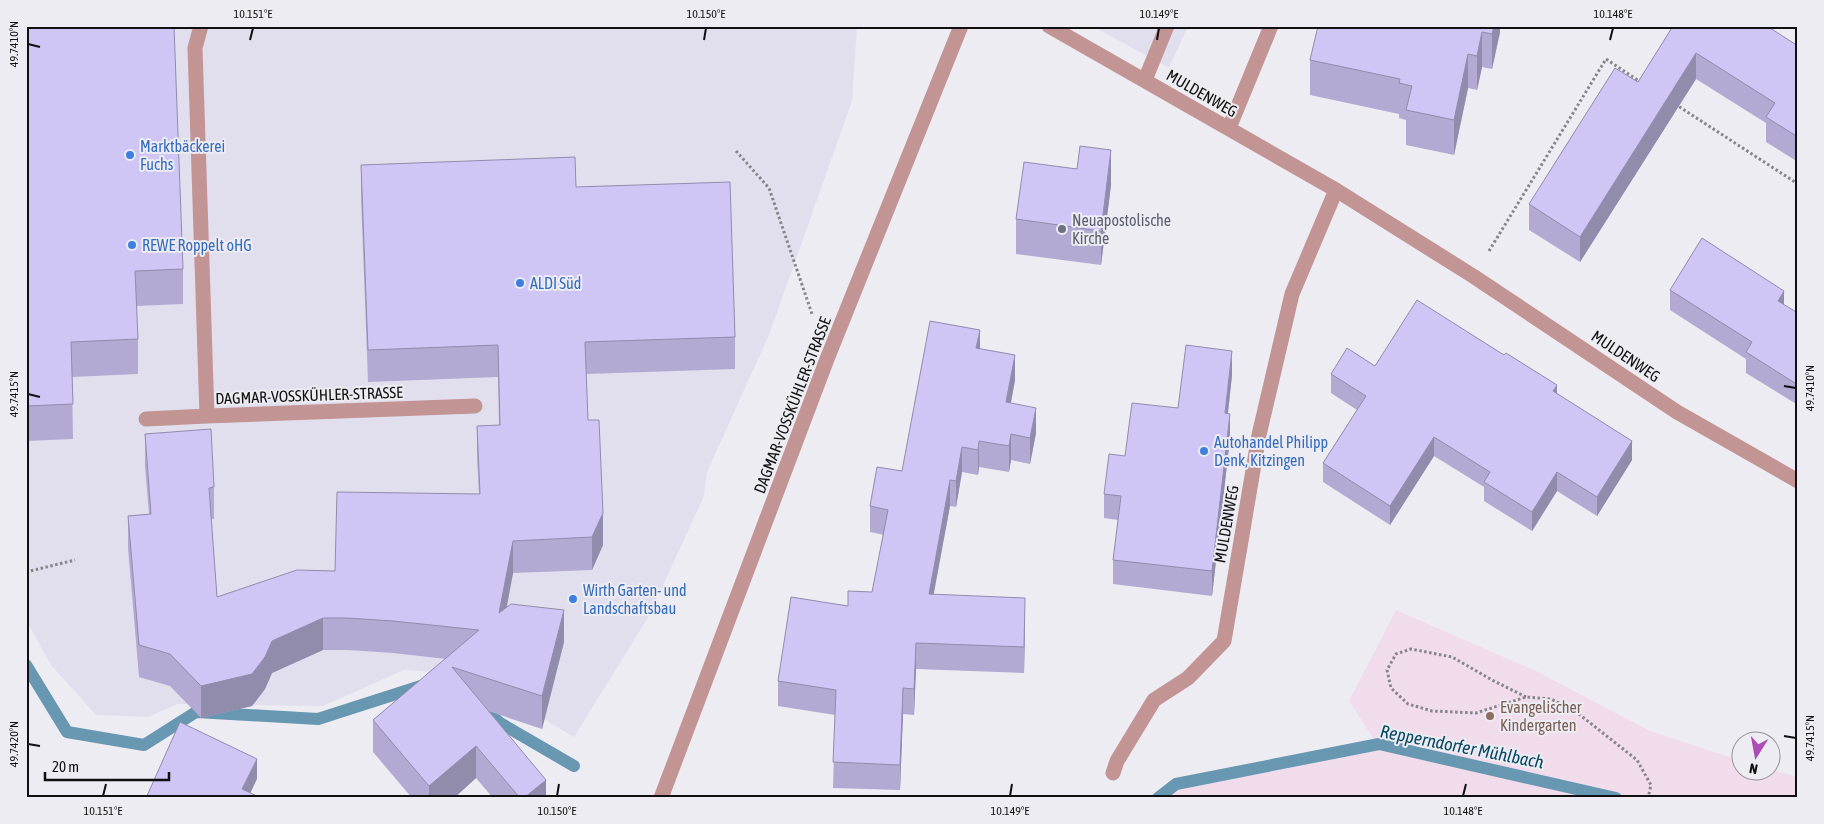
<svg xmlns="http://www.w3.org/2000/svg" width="1824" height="824" viewBox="0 0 1824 824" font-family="'Asap Condensed',sans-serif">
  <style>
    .built { fill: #e1dfee }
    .education { fill: #f1dceb }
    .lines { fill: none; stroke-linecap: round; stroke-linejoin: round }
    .stream { stroke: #6797b1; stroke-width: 12 }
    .path { stroke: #86858a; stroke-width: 3; stroke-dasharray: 2.5 2.5; stroke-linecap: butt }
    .minor { stroke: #c39494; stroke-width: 15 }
    .wall { fill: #b2aad3 }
    .shaded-wall { fill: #918bac }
    .building { fill: #cfc6f5; stroke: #918bac }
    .ticks { fill: none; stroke: #101012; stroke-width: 2 }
    .shop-dot { fill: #3f7fe0; stroke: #edecf3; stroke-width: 2 }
    .worship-dot { fill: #6b7280; stroke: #edecf3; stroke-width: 2 }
    .education-dot { fill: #8d6e63; stroke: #edecf3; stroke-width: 2 }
    .labels { text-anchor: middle; stroke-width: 4; stroke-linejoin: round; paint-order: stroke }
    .street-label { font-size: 16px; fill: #101012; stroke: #edecf3 }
    .shop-label { font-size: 16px; fill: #366cbe; stroke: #edecf3; text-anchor: start }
    .worship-label { font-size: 16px; fill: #5b616d; stroke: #edecf3; text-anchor: start }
    .education-label { font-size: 16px; fill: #785e54; stroke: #edecf3; text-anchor: start }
    .water-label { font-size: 18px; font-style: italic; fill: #044863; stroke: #edecf3 }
    .neatline { fill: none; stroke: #101012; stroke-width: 2 }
    .ticks-label { font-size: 12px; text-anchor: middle; fill: #101012 }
  </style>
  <rect width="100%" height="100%" fill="#edecf3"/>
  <path class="built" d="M26 26H857L852 101 769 335 707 472 704 496 649 616 574 737 467 674 404 670 323 706 178 704 148 717 96 715 51 665 26 620Z
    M1092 26H1188L1169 68Z"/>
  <path class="education" d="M1396 610 1536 671 1650 731 1741 761 1742 772H1772V770L1798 777V798H1164L1177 788 1379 747 1349 701Z"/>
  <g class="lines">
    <path class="stream" d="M26 665 67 732 144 745 196 712 318 719 424 685
      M482 707 500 723 574 766
      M1158 798 1176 784 1379 744 1616 798"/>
    <path class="path" d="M1675 104 1798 184
      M736 151 769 188 812 314
      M1489 251 1606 59 1642 83
      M26 572 75 560
      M1526 697 1492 680 1452 657 1411 649 1396 654 1387 670 1391 688 1408 704 1432 711 1476 713 1526 697 1551 699 1575 711 1637 760 1651 785 1648 798"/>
    <path class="minor" d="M201 26 195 48 207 416 475 406
      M1049 26 1336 190 1473 276 1677 412 1798 481
      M1145 80 1167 26
      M1229 128 1271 26
      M146 419 207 416
      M1113 773 1117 761 1154 700 1188 678 1224 641 1259 435 1292 294 1336 190
      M661 798 827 359 961 26"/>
  </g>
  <path class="wall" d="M26 26 183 269V304L136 306 138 339V374L72 377 73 439 26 441Z
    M1500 26V32L1492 69 1482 67 1477 90 1468 88 1454 155 1406 145V120L1399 118V114L1310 95V60Z
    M1673 26 1798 46V162L1766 142V123L1696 79 1580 262 1529 230V204L1638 82Z
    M361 165 576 187 735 337V369L586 374 588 420 603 545 592 570 513 573 507 607 564 642 542 729 488 711 546 798H493L476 778 454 798H412L373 752V720L446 659 393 653 348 650H323L272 673 265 689 252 706 201 718 170 686 139 677 128 548V516L149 514 145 466V434L214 487V519H211L217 597 335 571 479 494 477 458V426L499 425 498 377 368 382 361 197Z
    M1077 169 1111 185 1101 265 1016 254V219Z
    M1670 290 1784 305 1798 313V405L1746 373V359L1670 310Z
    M980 349 1015 380 1011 403 1036 433 1030 464 1011 460 1009 472 979 467 978 475 962 472 956 507 950 506 933 594 1025 624 1024 673 916 669 914 715 903 714 900 790 833 788 835 715 778 706V681L848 606 872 592 884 535 870 532V506L902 471Z
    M1375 366 1557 393 1632 460 1597 516 1557 491 1532 531 1484 501V487L1434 456 1390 525 1323 482V463L1357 410 1331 393V374Z
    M1232 375 1228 414 1230 438 1212 596 1113 584V560L1118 520 1104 518V494L1125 456Z"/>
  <path class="shaded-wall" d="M1494 26H1500V32L1492 69V34Z
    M1482 32V67L1477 90V56Z
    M1696 53V79L1580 262V237Z
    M1468 54V88L1454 155V120Z
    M1111 150V185L1101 265V231Z
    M1784 291V312L1778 301Z
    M980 330V355L976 348Z
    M1232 351V375L1225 438V413Z
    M1015 355V380L1006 428V402Z
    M1557 385V404L1553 391Z
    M1036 408V433L1030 464V438Z
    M1230 414V438L1212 596V571Z
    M1011 434V460L1009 472V446Z
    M1434 437V456L1390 525V506Z
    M979 441V467L978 475V450Z
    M1632 441V460L1597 516V497Z
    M962 447V472L956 507V481Z
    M1557 472V491L1532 531V512Z
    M950 480V506L929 620V594Z
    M603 513V545L592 570V537Z
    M513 541V573L499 645V613Z
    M1025 598V624L1024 673V647Z
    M564 610V642L542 729V696Z
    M323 618V650L272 673 265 689 252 706 201 718V686L272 641Z
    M916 643V669L914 715V689Z
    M903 688V714L900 790V765Z
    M476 746V778L454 798H429V786Z
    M257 759V779L248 798 242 789Z
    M546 780V798H524Z"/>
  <path class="building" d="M26 26H174L183 269 135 271 138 339 71 342 73 404 26 406Z
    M1318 26H1494L1492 34 1482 32 1477 56 1468 54 1454 120 1406 110 1412 86 1399 83 1400 79 1310 60Z
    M1673 26H1767L1798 46V137L1766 117 1775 103 1696 53 1580 237 1529 204 1615 68 1638 82Z
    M1080 146 1111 150 1101 231 1016 219 1024 162 1077 169Z
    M575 157 576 187 730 182 735 337 585 342 588 420H599L603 513 592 537 513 541 499 613 511 604 564 610 542 696 452 667 546 780 524 798H520L476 746 429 786 373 720 479 630 393 621 348 618H323L272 641 265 657 252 674 201 686 170 654 139 645 128 516 151 514 145 434 211 429 214 487 209 488 217 597 297 570 335 571 337 492 480 494 477 426 500 425 498 345 368 350 361 165Z
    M1702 238 1784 291 1778 301 1798 313V385L1746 352 1752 342 1670 290Z
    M1417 300 1504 355 1506 353 1557 385 1553 391 1632 441 1597 497 1557 472 1532 512 1484 482 1490 472 1434 437 1390 506 1323 463 1366 396 1331 374 1347 348 1375 366Z
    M930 321 980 330 976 348 1015 355 1006 402 1036 408 1030 438 1011 434 1009 446 979 441 978 450 962 447 956 481 950 480 929 594 1025 598 1024 647 916 643 914 689 903 688 900 765 833 762 836 690 778 681 791 597 848 606V591L872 592 888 510 870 506 877 467 902 471Z
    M1186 345 1232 351 1225 413 1230 414 1212 571 1113 560 1121 496 1104 494 1109 454 1125 456 1132 403 1178 408Z
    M180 722 257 759 242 789 261 798H146Z"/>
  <path class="ticks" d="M250 40 253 28M704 40 706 28M1157 40 1159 28M1610 40 1613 28M28 44 40 47M1784 386 1796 388M28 394 40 397M1784 736 1796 738M28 744 40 746M103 796 106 784M557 796 559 784M1010 796 1012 784M1463 796 1466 784"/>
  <g class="shop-dot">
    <circle cx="130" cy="155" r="5"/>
    <circle cx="132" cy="245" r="5"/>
    <circle cx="520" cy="283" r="5"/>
    <circle cx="1204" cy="451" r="5"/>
    <circle cx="573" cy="599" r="5"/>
  </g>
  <circle class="worship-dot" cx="1062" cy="229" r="5"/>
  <circle class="education-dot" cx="1490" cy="716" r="5"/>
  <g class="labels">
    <g class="street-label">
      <text transform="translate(1202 93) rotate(30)" y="6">MULDENWEG</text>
      <text transform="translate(1626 356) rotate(34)" y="6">MULDENWEG</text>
      <text transform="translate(309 395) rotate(-2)" y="6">DAGMAR-VOSSKÜHLER-STRASSE</text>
      <text transform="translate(792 405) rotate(-69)" y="6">DAGMAR-VOSSKÜHLER-STRASSE</text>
      <text transform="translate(1226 524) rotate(-80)" y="6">MULDENWEG</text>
    </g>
    <g class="shop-label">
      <text x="140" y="152">Marktbäckerei<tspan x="140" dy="18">Fuchs</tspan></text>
      <text x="142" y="251">REWE Roppelt oHG</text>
      <text x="530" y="289">ALDI Süd</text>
      <text x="1214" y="448">Autohandel Philipp<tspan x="1214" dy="18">Denk, Kitzingen</tspan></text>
      <text x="583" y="596">Wirth Garten- und<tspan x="583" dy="18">Landschaftsbau</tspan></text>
    </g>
    <g class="worship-label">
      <text x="1072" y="226">Neuapostolische<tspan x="1072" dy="18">Kirche</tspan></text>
    </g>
    <g class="education-label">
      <text x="1500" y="713">Evangelischer<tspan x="1500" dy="18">Kindergarten</tspan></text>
    </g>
    <g class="water-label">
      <text transform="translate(1462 747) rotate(11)" y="6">Repperndorfer Mühlbach</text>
    </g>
  </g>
  <rect width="1824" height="824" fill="none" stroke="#edecf3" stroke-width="55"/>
  <g transform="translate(1756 756) rotate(191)"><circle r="24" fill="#edecf3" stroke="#959499"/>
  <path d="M0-4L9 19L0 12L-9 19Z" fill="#ac4db7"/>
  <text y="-8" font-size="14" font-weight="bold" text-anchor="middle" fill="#101012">N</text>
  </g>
  <path d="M45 772v8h124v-8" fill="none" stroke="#101012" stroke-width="2.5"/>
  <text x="52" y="772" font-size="15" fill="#101012" stroke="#edecf3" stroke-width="4" paint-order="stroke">20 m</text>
  <rect x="28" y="28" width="1768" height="768" class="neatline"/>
  <g class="ticks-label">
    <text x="253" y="18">10.151°E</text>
    <text x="706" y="18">10.150°E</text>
    <text x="1159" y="18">10.149°E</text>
    <text x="1613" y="18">10.148°E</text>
    <text transform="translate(14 44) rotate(-90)" y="4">49.7410°N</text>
    <text transform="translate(1810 388) rotate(-90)" y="4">49.7410°N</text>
    <text transform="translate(14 394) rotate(-90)" y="4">49.7415°N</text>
    <text transform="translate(1810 738) rotate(-90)" y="4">49.7415°N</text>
    <text transform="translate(14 744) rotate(-90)" y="4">49.7420°N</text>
    <text x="103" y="815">10.151°E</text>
    <text x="557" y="815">10.150°E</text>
    <text x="1010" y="815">10.149°E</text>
    <text x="1463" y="815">10.148°E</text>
  </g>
</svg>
